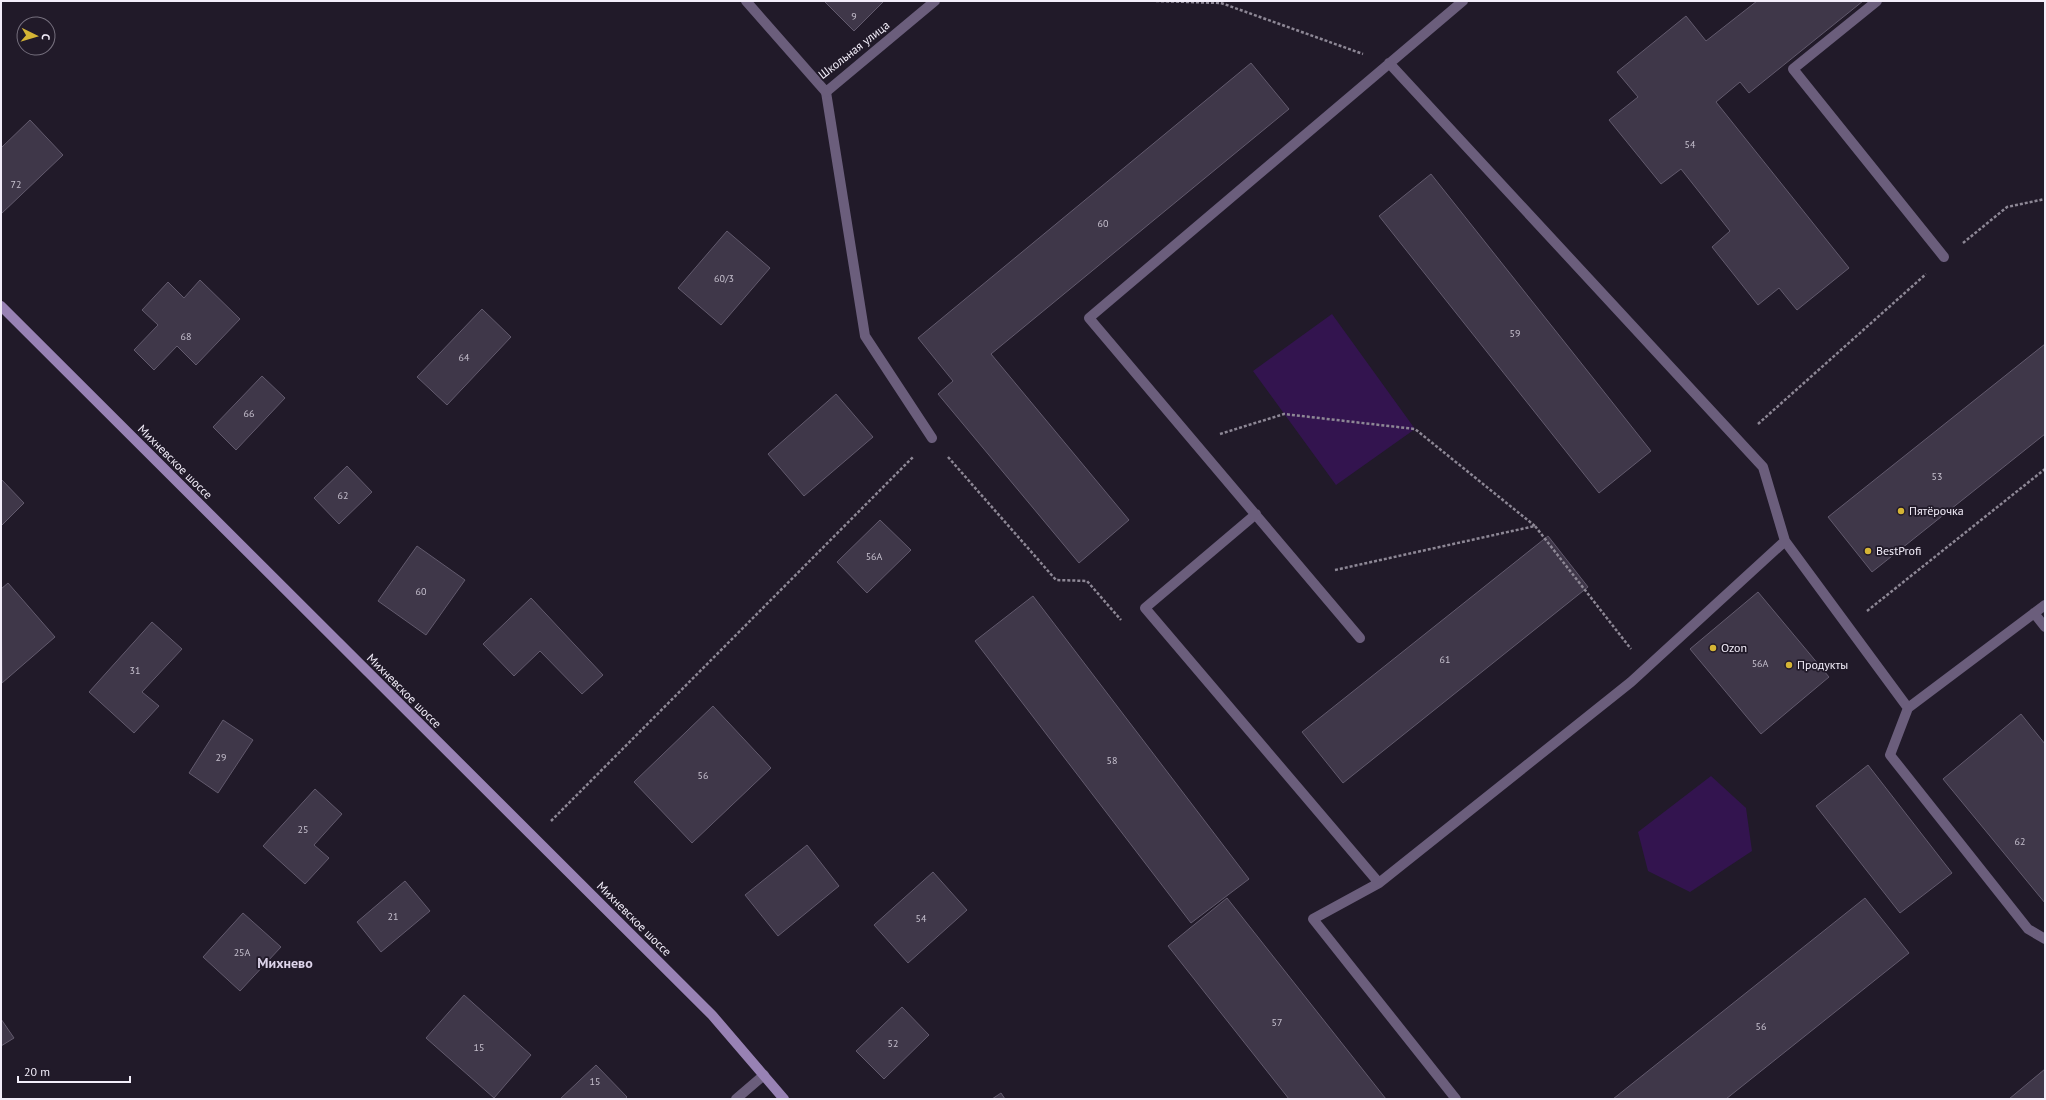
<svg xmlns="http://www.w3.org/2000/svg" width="2046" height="1100" viewBox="0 0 2046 1100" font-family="'PT Sans',sans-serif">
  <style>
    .green { fill: #33144f }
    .building { fill: #3f3749; stroke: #625a6d }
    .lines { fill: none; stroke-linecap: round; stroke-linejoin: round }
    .path { stroke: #8d8795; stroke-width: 2.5; stroke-dasharray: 3 2; stroke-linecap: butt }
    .lane { stroke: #6b5e7c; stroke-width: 10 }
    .street { stroke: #6b5e7c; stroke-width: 10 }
    .secondary { stroke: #9882b4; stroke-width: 10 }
    .poi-dot { fill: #d5b535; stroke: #211a29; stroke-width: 1.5 }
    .labels { text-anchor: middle; stroke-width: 3.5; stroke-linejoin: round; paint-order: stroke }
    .number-label { font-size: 10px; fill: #c6c0ce }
    .street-label { font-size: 12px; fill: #f3eefa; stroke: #211a29 }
    .poi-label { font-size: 12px; fill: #f3eefa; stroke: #211a29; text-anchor: start }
    .quarter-label { font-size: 14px; font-weight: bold; fill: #ddd4ea; stroke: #211a29 }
  </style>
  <rect width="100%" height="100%" fill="#211a29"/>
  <path class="green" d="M1332 314 1415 429 1336 485 1253 371Z
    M1711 776 1746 808 1752 851 1690 892 1648 871 1638 832Z"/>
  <path class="building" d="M824 1H884L854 31Z
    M1757 1H1863L1749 93 1740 82 1716 102 1849 268 1797 310 1779 288 1758 305 1712 247 1730 231 1681 169 1661 184 1609 120 1638 97 1617 72 1686 16 1706 41Z
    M1251 63 1289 109 991 354 1129 520 1079 563 938 394 953 381 918 338Z
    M30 120 63 155 1 214V148Z
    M1431 174 1651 451 1599 493 1379 216Z
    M727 231 770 268 721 325 678 288Z
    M200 280 240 319 196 365 177 346 154 370 134 350 158 325 142 310 168 282 184 298Z
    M482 309 511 337 447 405 417 377Z
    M2045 344V434L1872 572 1828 517Z
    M262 376 285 398 236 450 213 427Z
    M836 394 873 437 804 496 768 454Z
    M347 466 372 492 339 524 314 498Z
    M1 479 24 503 1 526Z
    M880 520 911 550 867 593 837 562Z
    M1548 536 1588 587 1343 783 1302 732Z
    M417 546 465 580 426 635 378 601Z
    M8 583 55 637 2 683 1 589Z
    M1758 592 1829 677 1761 734 1690 649Z
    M1033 596 1249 879 1191 923 975 641Z
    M531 598 603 675 582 694 540 651 514 676 483 644Z
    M152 622 182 649 142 692 159 706 134 733 89 692Z
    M713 706 771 768 692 843 634 782Z
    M2021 714 2045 744V903L1943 779Z
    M223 720 253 740 218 793 189 773Z
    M1868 765 1952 873 1900 913 1816 806Z
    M315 789 342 814 314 845 329 858 305 884 263 846Z
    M807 845 839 886 778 936 745 895Z
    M933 872 967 910 908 963 874 925Z
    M405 881 430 911 381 952 357 922Z
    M1227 898 1386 1099H1289L1168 946Z
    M1865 898 1909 953 1726 1099H1613Z
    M243 913 281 947 240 991 203 957Z
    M464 995 531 1055 494 1098 426 1038Z
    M902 1007 929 1035 884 1079 856 1051Z
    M1 1019 14 1038 1 1046Z
    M596 1065 627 1097 625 1099H560Z
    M2045 1069V1099H2009Z
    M1001 1093 1005 1099H992Z"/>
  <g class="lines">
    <path class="path" d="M1156 1 1221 3 1363 54
      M1963 243 2007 207 2045 199
      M1758 424 1926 274
      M1220 434 1284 414 1415 429 1535 526
      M948 457 1056 580 1087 581 1121 620
      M1335 570 1535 526 1631 649
      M1867 611 2045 469
      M551 821 914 456"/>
    <path class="lane" d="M1877 1 1793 69 1944 257
      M1389 63 1763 467 1785 541 1908 708 1890 755 2028 929 2045 939
      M826 92 865 336 932 438
      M1256 514 1145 608 1379 883
      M2034 613 2045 627
      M1360 638 1089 318 1463 1
      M1908 708 2045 605
      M736 1099 764 1075
      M1456 1099 1313 919 1379 883 1631 682 1785 541"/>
    <path class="street" d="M746 1 826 92 935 1"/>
    <path class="secondary" d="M1 306 712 1015 784 1099"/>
  </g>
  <g class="poi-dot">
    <circle cx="1901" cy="511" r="4"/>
    <circle cx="1868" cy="551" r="4"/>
    <circle cx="1713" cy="648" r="4"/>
    <circle cx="1789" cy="665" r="4"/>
  </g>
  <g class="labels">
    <g class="number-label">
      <text x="854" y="20">9</text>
      <text x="1690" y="148">54</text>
      <text x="16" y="188">72</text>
      <text x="1103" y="227">60</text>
      <text x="724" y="282">60/3</text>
      <text x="1515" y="337">59</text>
      <text x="186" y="340">68</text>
      <text x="464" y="361">64</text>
      <text x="249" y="417">66</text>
      <text x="1937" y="480">53</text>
      <text x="343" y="499">62</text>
      <text x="874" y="560">56А</text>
      <text x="421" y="595">60</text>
      <text x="1445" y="663">61</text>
      <text x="1760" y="667">56А</text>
      <text x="135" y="674">31</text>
      <text x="221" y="761">29</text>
      <text x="1112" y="764">58</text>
      <text x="703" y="779">56</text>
      <text x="303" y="833">25</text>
      <text x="2020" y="845">62</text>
      <text x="393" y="920">21</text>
      <text x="921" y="922">54</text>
      <text x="242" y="956">25А</text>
      <text x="1277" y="1026">57</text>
      <text x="1761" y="1030">56</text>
      <text x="893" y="1047">52</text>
      <text x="479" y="1051">15</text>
      <text x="595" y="1085">15</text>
    </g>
    <g class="street-label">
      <text transform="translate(854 50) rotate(-38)" y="4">Школьная улица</text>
      <text transform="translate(175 462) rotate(45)" y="4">Михневское шоссе</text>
      <text transform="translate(404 691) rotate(45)" y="4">Михневское шоссе</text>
      <text transform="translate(634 919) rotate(45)" y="4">Михневское шоссе</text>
    </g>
    <g class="poi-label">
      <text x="1909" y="515">Пятёрочка</text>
      <text x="1876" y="555">BestProfi</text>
      <text x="1721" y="652">Ozon</text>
      <text x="1797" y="669">Продукты</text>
    </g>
    <g class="quarter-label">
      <text x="285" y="968">Михнево</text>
    </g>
  </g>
  <rect width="2046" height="1100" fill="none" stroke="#f3eefa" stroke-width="4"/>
  <g transform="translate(36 36) rotate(95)"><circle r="19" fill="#211a29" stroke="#756f7d"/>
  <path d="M0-3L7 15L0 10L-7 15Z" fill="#d5b535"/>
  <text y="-6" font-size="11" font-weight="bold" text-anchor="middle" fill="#f3eefa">С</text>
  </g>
  <path d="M18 1076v6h112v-6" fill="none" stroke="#f3eefa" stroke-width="2"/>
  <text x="24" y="1076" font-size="12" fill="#f3eefa" stroke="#211a29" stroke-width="3" paint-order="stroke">20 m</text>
</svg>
